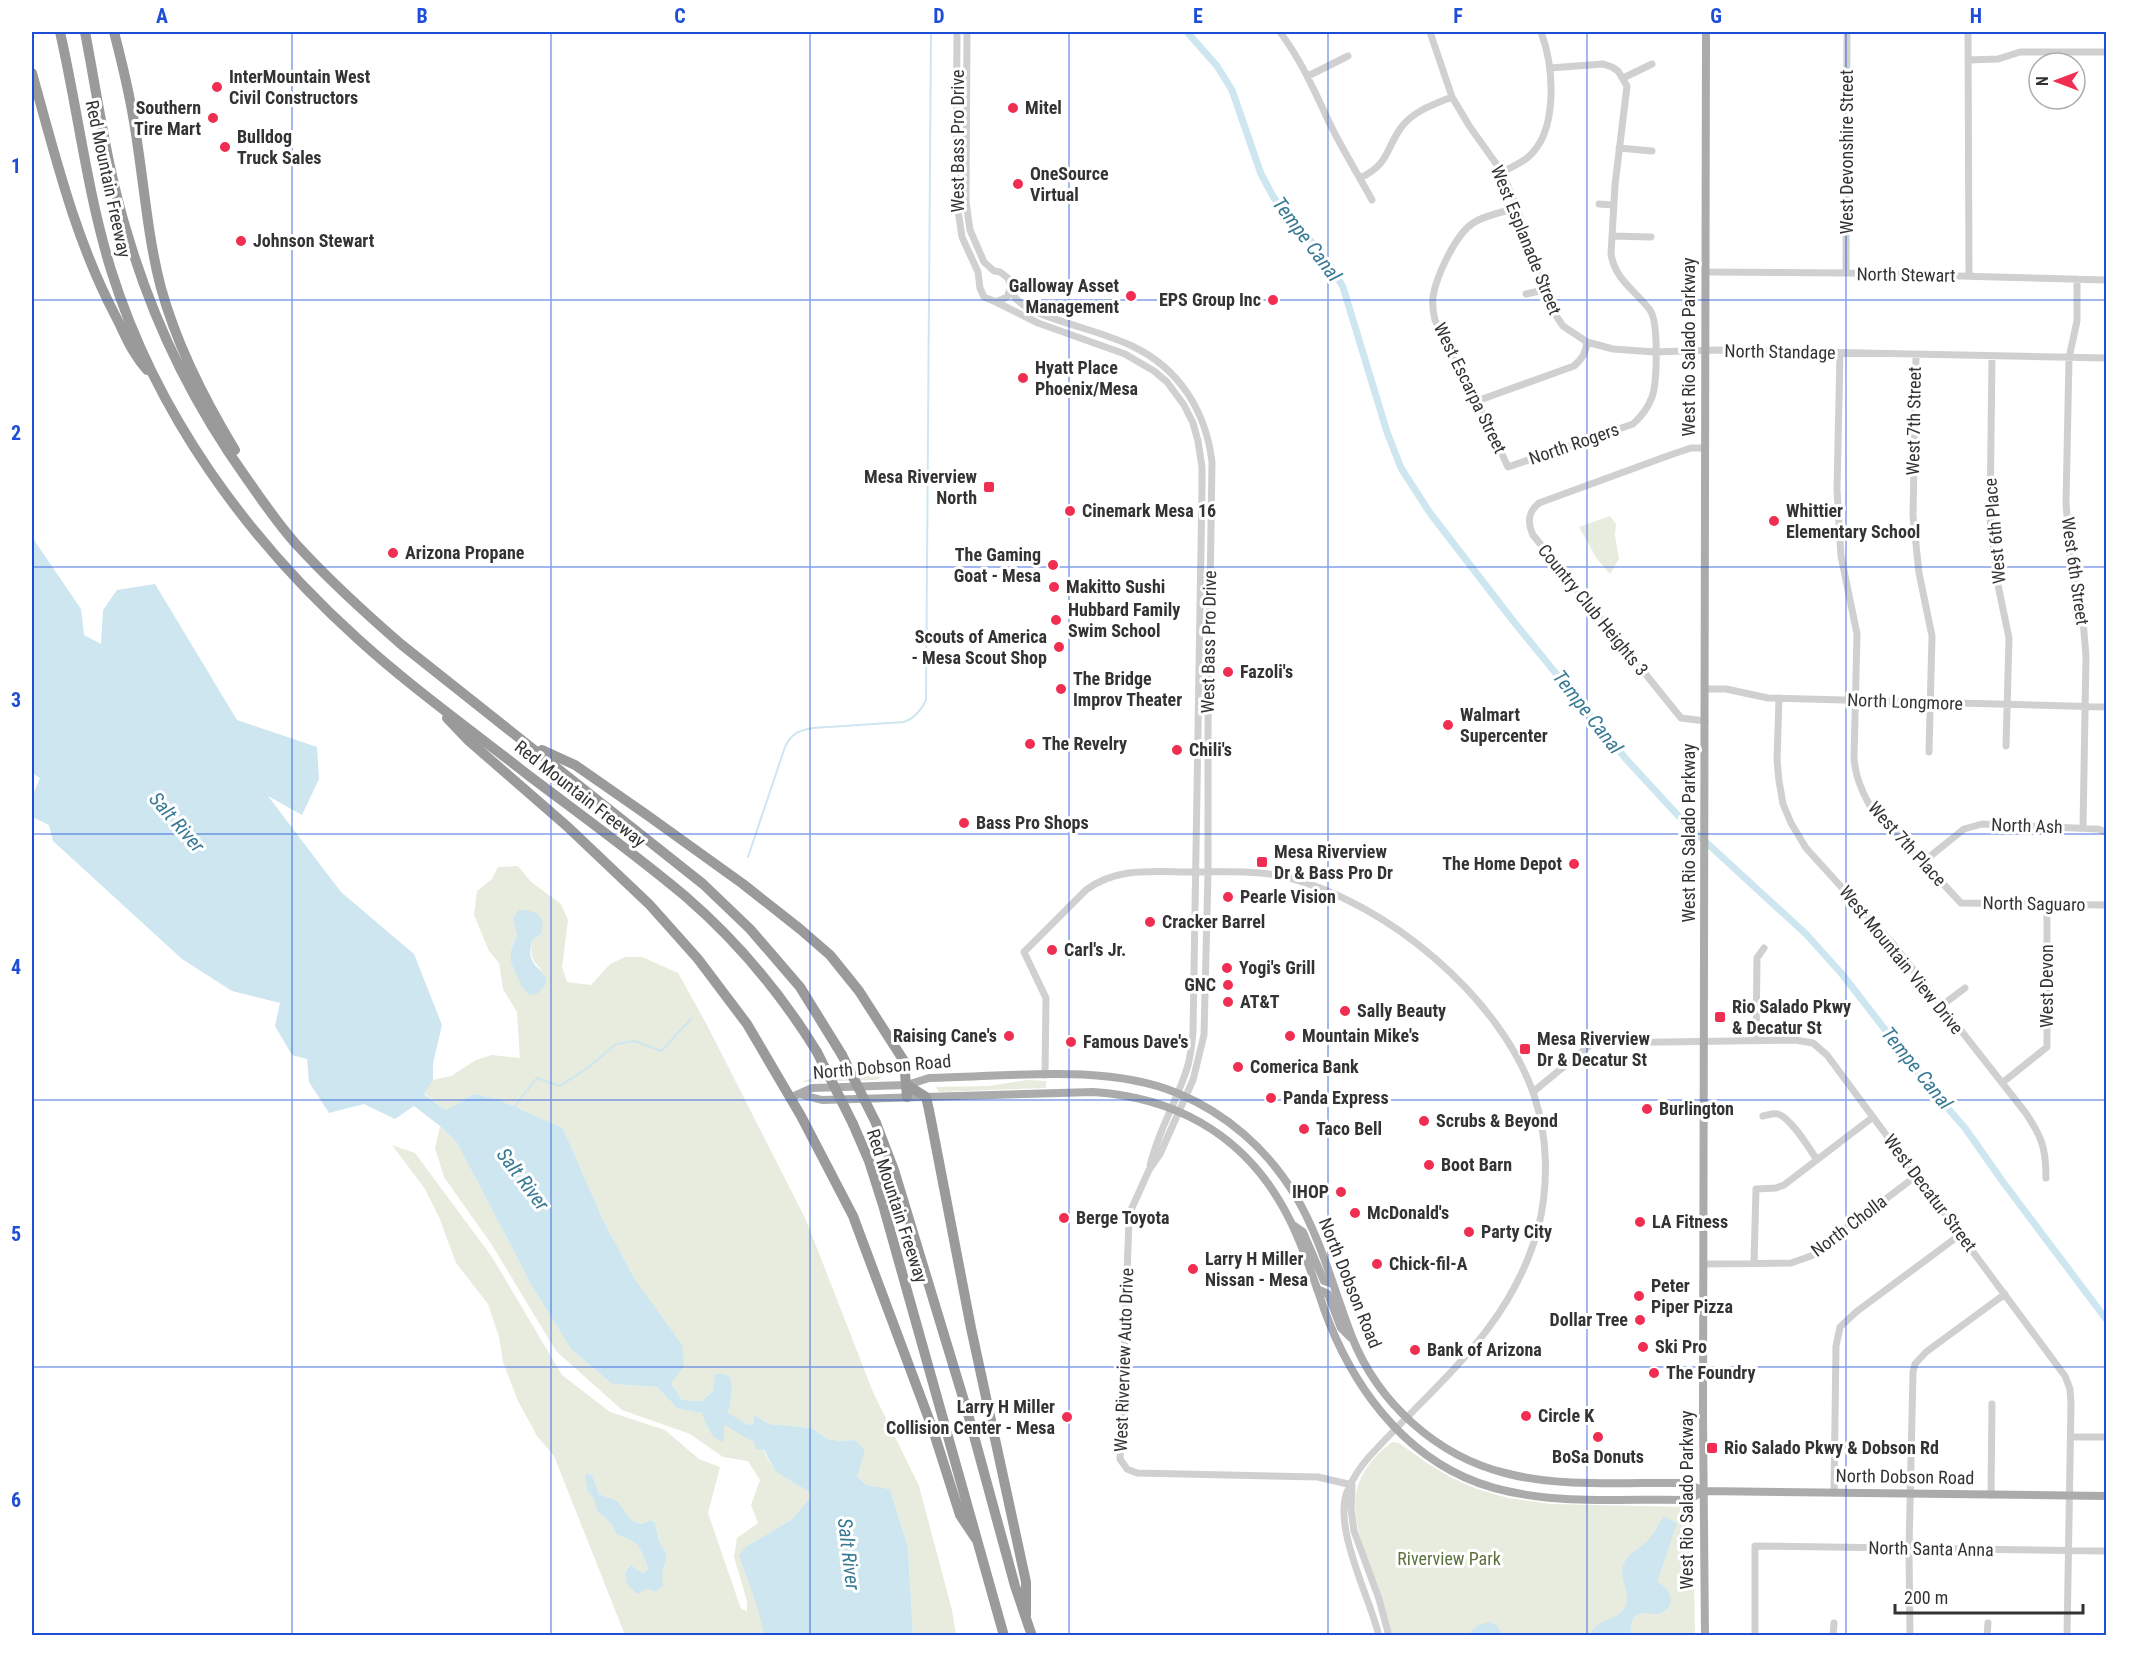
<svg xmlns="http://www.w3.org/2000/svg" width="2138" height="1667" viewBox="0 0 2138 1667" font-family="'Roboto Condensed',sans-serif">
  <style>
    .green { fill: #e7ecde; fill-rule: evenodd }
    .water { fill: #cde6f0 }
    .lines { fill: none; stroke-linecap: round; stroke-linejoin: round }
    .stream { stroke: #cde6f0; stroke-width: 2 }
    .canal { stroke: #cde6f0; stroke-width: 7 }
    .river { stroke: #cde6f0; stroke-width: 12 }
    .minor { stroke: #d0d0d0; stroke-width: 7 }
    .major { stroke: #ababab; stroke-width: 8 }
    .highway { stroke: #9a9a9a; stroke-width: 10 }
    .highway-bridge { stroke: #9a9a9a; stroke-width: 10 }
    .grid { fill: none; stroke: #1d4ed8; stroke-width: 1.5; stroke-opacity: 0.55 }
    .poi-dot { fill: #f02e52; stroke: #fff; stroke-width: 2 }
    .labels { text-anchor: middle; stroke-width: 6; stroke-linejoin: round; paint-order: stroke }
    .poi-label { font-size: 18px; font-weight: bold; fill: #333; stroke: #fff; text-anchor: start }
    .street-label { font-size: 18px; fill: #333; stroke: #fff }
    .park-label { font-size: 18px; fill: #5b723c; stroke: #fff }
    .water-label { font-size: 20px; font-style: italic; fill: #387a95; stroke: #fff }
    .neatline { fill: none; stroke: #1d4ed8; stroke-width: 2 }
    .grid-label { font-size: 20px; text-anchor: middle; font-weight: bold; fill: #1d4ed8 }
  </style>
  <rect width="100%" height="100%" fill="#fff"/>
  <path class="green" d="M1610 516 1616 524 1615 535 1619 559 1610 574 1597 559 1579 527Z
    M518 866 531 882 561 904 568 920 562 967 567 982 591 985 610 964 625 957H642L678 973 707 1025 806 1220 873 1392 919 1486 952 1610 956 1635H913L908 1547 890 1489 866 1485 857 1476 855 1440 841 1441 827 1439 812 1428 769 1424 754 1415V1424L736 1426 763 1450 776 1472 809 1492 811 1497 791 1520 747 1546 764 1635H625L554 1456 537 1436 518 1401 503 1362 499 1337 488 1304 456 1263 439 1217 425 1189 392 1145 415 1153 492 1257 562 1375 610 1412 665 1430 699 1459 720 1467 708 1513 741 1609 747 1611V1601L734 1557 737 1538 758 1523 751 1505 760 1480 748 1461 723 1457 690 1434 622 1410 556 1351 492 1245 444 1177 435 1148 440 1126 457 1143 533 1288 571 1349 612 1384 657 1387 677 1408 702 1413 708 1430 724 1441V1420L730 1406 732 1386 713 1391 702 1401 682 1400 671 1383 636 1281 603 1220 563 1128 497 1099 474 1094 446 1110 424 1093 433 1080 451 1076 476 1060 492 1055 520 1058 517 1012 503 989 499 963 489 951 474 915 477 891 492 879 498 867ZM541 934 532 940C530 956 532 961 544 972L511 950 517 935ZM592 1475 599 1494 618 1501 631 1520 642 1524 651 1520 655 1523 659 1540 667 1556 662 1574 625 1572 631 1565 641 1572 645 1573 648 1568C640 1545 642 1543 617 1535L610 1522 597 1511Z
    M890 1073 875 1080 801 1082 817 1076Z
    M1027 1080 1046 1081V1088L939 1092 936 1087 988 1086Z
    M1392 1442 1399 1443 1427 1463 1450 1477 1477 1489 1508 1498 1551 1504 1689 1507 1693 1513 1695 1635H1392C1387 1613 1379 1592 1371 1570 1352 1518 1341 1481 1392 1442Z"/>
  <path class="water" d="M32 537 81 609 84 635 101 644 103 610 117 590 155 584 237 720 317 747 319 779 302 815 268 796 341 892 414 954 442 1025 433 1063V1080L424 1094 446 1110 474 1094 497 1099 563 1128 603 1220 636 1281 682 1345 684 1366 671 1383 682 1400 702 1401 713 1391 715 1374H724L730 1377 732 1386 730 1406 724 1420V1442C710 1438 706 1425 702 1413L677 1408 657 1387 612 1384 571 1349 533 1288 457 1143 440 1126 414 1106 395 1119 364 1104 329 1113 309 1082 307 1059 292 1055 275 1026 280 1003 232 991 182 959 53 841 49 825 32 817V797L40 778 32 773Z
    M519 910C536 910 547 916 541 934L532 940C531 947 529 953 532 960 538 974 559 978 535 995L528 994 521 985 511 962V950L517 935 513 917Z
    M754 1415 769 1424 812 1428 827 1439 841 1441 855 1440 865 1450 857 1476 866 1485 890 1489 908 1547 913 1635H764L758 1609 739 1555 747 1546 791 1520 811 1497 809 1492 776 1472 764 1450 756 1449 753 1441 735 1426 754 1424Z
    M587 1474 592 1475 599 1494 618 1501 631 1520 642 1524 651 1520 655 1523 659 1540 667 1556 662 1574 663 1586 656 1591 646 1589 637 1594 627 1584 625 1572 631 1565 641 1572 645 1573 648 1568C640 1546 640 1542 617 1535L610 1522 597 1511 594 1499 588 1492 585 1477Z
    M1663 1516 1677 1523 1657 1582C1670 1588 1679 1605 1660 1613 1653 1616 1649 1612 1642 1613 1631 1615 1629 1627 1632 1635H1590C1598 1616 1616 1623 1625 1607 1632 1593 1619 1581 1623 1566 1627 1553 1640 1549 1648 1540 1655 1533 1659 1524 1663 1516Z
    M1488 1622 1496 1625 1503 1635H1467L1477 1626Z"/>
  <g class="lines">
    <path class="stream" d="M748 857 785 747C791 734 799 730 813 728L904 722C915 718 921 711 926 700L931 32
      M514 1107 537 1078 560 1086 589 1067 616 1044 635 1041 661 1051 691 1019"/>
    <path class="canal" d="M1187 32 1217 66 1232 90 1261 174 1274 198 1327 260 1343 287 1387 432 1401 468 1430 513 1514 622 1626 759 1684 822 1806 934 1842 974 1931 1089 1965 1128 2003 1182 2106 1319"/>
    <path class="river" d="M712 1410 751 1434"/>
    <path class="minor" d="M957 32 956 197 962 237 978 272 980 288 984 297 996 302 1007 297 1010 290
      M967 32 966 202 970 230 984 262 994 271 1000 272 1008 278 1015 298 1027 308C1061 324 1098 330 1132 346 1179 368 1206 411 1212 462L1208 727V872L1204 1035 1193 1080 1160 1154 1149 1170 1131 1210 1129 1220 1120 1459 1127 1469 1137 1473 1318 1477 1352 1485
      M1280 32C1301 60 1314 90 1329 122 1342 149 1358 174 1372 200
      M1430 32 1452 97 1470 127 1502 172 1517 208 1549 305 1563 326 1587 342 1613 349 1655 352 1716 350 2106 358
      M1968 32 1969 276
      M1968 60 1998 59 2020 52H2106
      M1308 76 1348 56
      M1623 78 1652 64
      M1619 148 1652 151
      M1502 172C1510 168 1519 164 1527 158 1559 132 1554 67 1541 32
      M1360 178C1391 163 1385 148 1403 125 1416 110 1435 104 1452 97
      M1599 204 1613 205
      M1517 208C1503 212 1485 215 1473 223 1455 235 1436 277 1433 297 1432 305 1433 312 1435 320L1477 401 1508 467 1633 424C1642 416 1648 408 1652 397 1657 383 1659 323 1650 310 1635 290 1615 280 1611 254L1615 185 1627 86 1618 71 1612 67 1603 64 1550 68
      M1612 236 1651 237
      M1705 272 1846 273 2106 280
      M1846 273 1847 32
      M2077 279V321L2069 358 2066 503 2071 567 2083 620 2086 656 2083 828
      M1526 294 1544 290
      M996 302 1038 323 1125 354 1154 371 1167 382 1184 405 1193 423 1198 441 1202 467V487L1193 1032C1192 1043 1191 1054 1188 1065 1178 1100 1158 1130 1150 1166
      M1840 353 1837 490 1841 556 1857 634 1854 758C1855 775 1860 788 1869 804L1961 903 2106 905
      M1916 355 1913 516 1919 573 1932 636 1929 752
      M1992 356 1990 518 1998 585 2009 638 2006 746
      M1477 401 1574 366C1582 359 1586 353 1587 342
      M1705 448H1691L1673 454 1539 503C1528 512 1527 522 1533 535L1681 718 1705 721
      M1705 689H1726L1768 698 2106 707
      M1779 698 1777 760 1779 781 1783 804 1791 823 1806 848 1893 944 2025 1112C2042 1137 2046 1148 2046 1178
      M1923 862 1964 829 1982 824 2098 829 2106 832
      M1941 1006 1965 988
      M1756 1041 1757 958 1764 948
      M1045 1075 1046 998 1024 952 1086 890C1118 866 1156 872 1194 872 1224 872 1257 870 1286 877 1386 902 1500 996 1534 1095 1548 1137 1549 1185 1538 1229 1510 1330 1436 1383 1369 1457 1360 1467 1352 1480 1347 1492 1333 1528 1370 1598 1379 1636
      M2002 1083 2047 1047V904
      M1533 1092 1590 1045 1598 1043 1795 1040 1813 1043 1827 1055 2065 1376 2070 1389 2071 1404 2067 1636
      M1763 1116C1768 1115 1772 1113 1778 1114 1791 1118 1809 1148 1817 1160
      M1754 1263 1756 1189 1776 1188 1784 1185 1873 1117
      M1704 1264 1791 1263 1811 1256 1916 1176
      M2071 1437H2106
      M1352 1487 1351 1509 1354 1531 1379 1599 1389 1636
      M1834 1493 1836 1346 1840 1327 1856 1312 1961 1234
      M1991 1495 1992 1404
      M1755 1636V1546L2106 1551
      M1833 1636 1834 1623
      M1910 1636 1909 1549 1913 1372 1915 1364 1926 1352 2005 1294
      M1987 1636 1988 1623"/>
    <path class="major" d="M799 1094 822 1100 1093 1092C1172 1097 1239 1132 1280 1202 1297 1230 1308 1263 1319 1294 1343 1370 1390 1443 1464 1477 1532 1508 1616 1498 1689 1500L1703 1491
      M790 1098 812 1088 907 1085 929 1078C1006 1077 1104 1063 1177 1093 1226 1113 1267 1149 1295 1195 1321 1238 1334 1291 1352 1337 1378 1403 1437 1456 1505 1473 1561 1488 1629 1482 1687 1483L1703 1491 2106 1496
      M1293 1225 1303 1232 1324 1281 1333 1284
      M1317 1289 1328 1294 1341 1328 1351 1338
      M1705 1636 1703 1417 1706 32"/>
    <path class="highway" d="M60 32C78 111 87 192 111 270 156 414 247 539 358 639 412 688 471 730 528 775 581 815 635 854 685 896 736 940 782 995 817 1052
      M85 32C98 99 107 169 128 236 154 324 194 405 247 479 263 502 278 524 296 544 329 580 365 613 402 645L703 884 750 929 800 987 842 1055
      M114 32C124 70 133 109 138 148 145 195 149 243 161 288 177 346 204 399 235 450
      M32 73C55 155 75 239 115 315 126 336 131 352 147 370
      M447 718 469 741 569 828 649 904 698 959 747 1024 801 1116 853 1216 933 1430 960 1515 976 1539
      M542 750 575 765 647 815 743 884 800 929 830 955 859 991 904 1061 907 1097
      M907 1085 926 1097 929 1110 971 1328 1026 1582V1615
      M876 1123 894 1170 968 1414 1015 1586 1032 1636
      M853 1124 869 1161 883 1205 1004 1636"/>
    <path class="highway-bridge" d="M817 1052 853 1124
      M842 1055 876 1123"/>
  </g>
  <path class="grid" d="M292 32V1636M551 32V1636M810 32V1636M1069 32V1636M1328 32V1636M1587 32V1636M1846 32V1636M32 300H2106M32 567H2106M32 834H2106M32 1100H2106M32 1367H2106"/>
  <g class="poi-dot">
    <circle cx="217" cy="87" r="6"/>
    <circle cx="1013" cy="108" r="6"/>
    <circle cx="213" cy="118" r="6"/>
    <circle cx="225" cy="147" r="6"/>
    <circle cx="1018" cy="184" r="6"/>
    <circle cx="241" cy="241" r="6"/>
    <circle cx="1131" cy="296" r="6"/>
    <circle cx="1273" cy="300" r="6"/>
    <circle cx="1023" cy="378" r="6"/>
    <rect x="983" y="481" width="12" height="12" rx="3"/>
    <circle cx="1070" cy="511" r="6"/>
    <circle cx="1774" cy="521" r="6"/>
    <circle cx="393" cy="553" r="6"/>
    <circle cx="1053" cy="565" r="6"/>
    <circle cx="1054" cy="587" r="6"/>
    <circle cx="1056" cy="620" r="6"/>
    <circle cx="1059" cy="647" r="6"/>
    <circle cx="1228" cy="672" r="6"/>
    <circle cx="1061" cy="689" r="6"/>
    <circle cx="1448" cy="725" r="6"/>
    <circle cx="1030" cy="744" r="6"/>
    <circle cx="1177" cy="750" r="6"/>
    <circle cx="964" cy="823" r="6"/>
    <rect x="1256" y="856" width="12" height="12" rx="3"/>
    <circle cx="1574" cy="864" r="6"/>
    <circle cx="1228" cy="897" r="6"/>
    <circle cx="1150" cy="922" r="6"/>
    <circle cx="1052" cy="950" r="6"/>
    <circle cx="1227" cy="968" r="6"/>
    <circle cx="1228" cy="985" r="6"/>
    <circle cx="1228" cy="1002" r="6"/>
    <circle cx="1345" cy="1011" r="6"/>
    <rect x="1714" y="1011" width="12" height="12" rx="3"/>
    <circle cx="1009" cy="1036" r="6"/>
    <circle cx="1290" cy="1036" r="6"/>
    <circle cx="1071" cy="1042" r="6"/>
    <rect x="1519" y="1043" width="12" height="12" rx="3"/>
    <circle cx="1238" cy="1067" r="6"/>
    <circle cx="1271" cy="1098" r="6"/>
    <circle cx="1647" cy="1109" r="6"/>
    <circle cx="1424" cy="1121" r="6"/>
    <circle cx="1304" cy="1129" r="6"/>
    <circle cx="1429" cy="1165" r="6"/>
    <circle cx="1341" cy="1192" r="6"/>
    <circle cx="1355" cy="1213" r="6"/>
    <circle cx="1064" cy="1218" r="6"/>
    <circle cx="1640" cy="1222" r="6"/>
    <circle cx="1469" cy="1232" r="6"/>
    <circle cx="1377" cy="1264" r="6"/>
    <circle cx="1193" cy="1269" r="6"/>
    <circle cx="1639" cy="1296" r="6"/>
    <circle cx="1640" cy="1320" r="6"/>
    <circle cx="1643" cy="1347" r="6"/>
    <circle cx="1415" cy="1350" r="6"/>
    <circle cx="1654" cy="1373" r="6"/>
    <circle cx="1526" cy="1416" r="6"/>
    <circle cx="1067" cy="1417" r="6"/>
    <circle cx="1598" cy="1437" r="6"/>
    <rect x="1706" y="1442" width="12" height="12" rx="3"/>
  </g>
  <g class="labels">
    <g class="poi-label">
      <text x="229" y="83">InterMountain West<tspan x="229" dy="21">Civil Constructors</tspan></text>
      <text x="201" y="114" text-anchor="end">Southern<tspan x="201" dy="21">Tire Mart</tspan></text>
      <text x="1025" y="114">Mitel</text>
      <text x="237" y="143">Bulldog<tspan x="237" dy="21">Truck Sales</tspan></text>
      <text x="1030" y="180">OneSource<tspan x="1030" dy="21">Virtual</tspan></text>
      <text x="253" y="247">Johnson Stewart</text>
      <text x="1119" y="292" text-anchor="end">Galloway Asset<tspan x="1119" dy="21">Management</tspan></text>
      <text x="1261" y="306" text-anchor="end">EPS Group Inc</text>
      <text x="1035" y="374">Hyatt Place<tspan x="1035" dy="21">Phoenix/Mesa</tspan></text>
      <text x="977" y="483" text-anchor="end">Mesa Riverview<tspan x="977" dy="21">North</tspan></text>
      <text x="1082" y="517">Cinemark Mesa 16</text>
      <text x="1786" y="517">Whittier<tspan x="1786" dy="21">Elementary School</tspan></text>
      <text x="405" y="559">Arizona Propane</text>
      <text x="1041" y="561" text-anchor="end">The Gaming<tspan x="1041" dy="21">Goat - Mesa</tspan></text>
      <text x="1066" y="593">Makitto Sushi</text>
      <text x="1068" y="616">Hubbard Family<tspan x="1068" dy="21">Swim School</tspan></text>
      <text x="1047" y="643" text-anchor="end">Scouts of America<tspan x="1047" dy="21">- Mesa Scout Shop</tspan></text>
      <text x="1240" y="678">Fazoli's</text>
      <text x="1073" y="685">The Bridge<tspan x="1073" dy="21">Improv Theater</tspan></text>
      <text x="1460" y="721">Walmart<tspan x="1460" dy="21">Supercenter</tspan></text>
      <text x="1042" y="750">The Revelry</text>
      <text x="1189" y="756">Chili's</text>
      <text x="976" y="829">Bass Pro Shops</text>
      <text x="1274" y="858">Mesa Riverview<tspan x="1274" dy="21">Dr &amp; Bass Pro Dr</tspan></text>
      <text x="1562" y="870" text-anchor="end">The Home Depot</text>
      <text x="1240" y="903">Pearle Vision</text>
      <text x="1162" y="928">Cracker Barrel</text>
      <text x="1064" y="956">Carl's Jr.</text>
      <text x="1239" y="974">Yogi's Grill</text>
      <text x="1216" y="991" text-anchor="end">GNC</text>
      <text x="1240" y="1008">AT&amp;T</text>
      <text x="1732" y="1013">Rio Salado Pkwy<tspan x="1732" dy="21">&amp; Decatur St</tspan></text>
      <text x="1357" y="1017">Sally Beauty</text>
      <text x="997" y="1042" text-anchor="end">Raising Cane's</text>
      <text x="1302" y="1042">Mountain Mike's</text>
      <text x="1537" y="1045">Mesa Riverview<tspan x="1537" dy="21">Dr &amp; Decatur St</tspan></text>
      <text x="1083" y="1048">Famous Dave's</text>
      <text x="1250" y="1073">Comerica Bank</text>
      <text x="1283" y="1104">Panda Express</text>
      <text x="1659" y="1115">Burlington</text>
      <text x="1436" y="1127">Scrubs &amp; Beyond</text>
      <text x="1316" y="1135">Taco Bell</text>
      <text x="1441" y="1171">Boot Barn</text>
      <text x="1329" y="1198" text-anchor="end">IHOP</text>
      <text x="1367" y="1219">McDonald's</text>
      <text x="1076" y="1224">Berge Toyota</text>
      <text x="1652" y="1228">LA Fitness</text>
      <text x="1481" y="1238">Party City</text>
      <text x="1205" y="1265">Larry H Miller<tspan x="1205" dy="21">Nissan - Mesa</tspan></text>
      <text x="1389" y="1270">Chick-fil-A</text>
      <text x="1651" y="1292">Peter<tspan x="1651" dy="21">Piper Pizza</tspan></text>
      <text x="1628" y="1326" text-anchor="end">Dollar Tree</text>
      <text x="1655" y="1353">Ski Pro</text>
      <text x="1427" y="1356">Bank of Arizona</text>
      <text x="1666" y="1379">The Foundry</text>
      <text x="1055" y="1413" text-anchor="end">Larry H Miller<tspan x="1055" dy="21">Collision Center - Mesa</tspan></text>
      <text x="1538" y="1422">Circle K</text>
      <text x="1724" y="1454">Rio Salado Pkwy &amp; Dobson Rd</text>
      <text x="1598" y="1463" text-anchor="middle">BoSa Donuts</text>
    </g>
    <g class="street-label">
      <text transform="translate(958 141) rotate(-90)" y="6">West Bass Pro Drive</text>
      <text transform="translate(1847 152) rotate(-90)" y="6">West Devonshire Street</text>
      <text transform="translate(108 179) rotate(78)" y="6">Red Mountain Freeway</text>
      <text transform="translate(1526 240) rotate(68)" y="6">West Esplanade Street</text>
      <text transform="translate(1906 275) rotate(1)" y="6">North Stewart</text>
      <text transform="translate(1689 347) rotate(-90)" y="6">West Rio Salado Parkway</text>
      <text transform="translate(1780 352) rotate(1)" y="6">North Standage</text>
      <text transform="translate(1470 388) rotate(64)" y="6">West Escarpa Street</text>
      <text transform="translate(1914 421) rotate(-89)" y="6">West 7th Street</text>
      <text transform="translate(1574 444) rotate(-19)" y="6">North Rogers</text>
      <text transform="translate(1995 531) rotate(-95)" y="6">West 6th Place</text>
      <text transform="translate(2075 571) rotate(82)" y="6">West 6th Street</text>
      <text transform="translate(1593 610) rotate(51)" y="6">Country Club Heights 3</text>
      <text transform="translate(1209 642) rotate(-89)" y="6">West Bass Pro Drive</text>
      <text transform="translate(1905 702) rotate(2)" y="6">North Longmore</text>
      <text transform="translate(580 794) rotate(38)" y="6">Red Mountain Freeway</text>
      <text transform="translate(2027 826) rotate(2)" y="6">North Ash</text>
      <text transform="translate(1689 833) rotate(-90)" y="6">West Rio Salado Parkway</text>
      <text transform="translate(1907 844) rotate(48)" y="6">West 7th Place</text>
      <text transform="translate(2034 904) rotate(1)" y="6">North Saguaro</text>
      <text transform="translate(1901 960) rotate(51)" y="6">West Mountain View Drive</text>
      <text transform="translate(2047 986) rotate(-90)" y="6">West Devon</text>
      <text transform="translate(882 1067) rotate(-5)" y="6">North Dobson Road</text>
      <text transform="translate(1930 1193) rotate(53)" y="6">West Decatur Street</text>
      <text transform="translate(897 1206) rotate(72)" y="6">Red Mountain Freeway</text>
      <text transform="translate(1849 1226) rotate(-37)" y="6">North Cholla</text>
      <text transform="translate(1350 1283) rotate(68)" y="6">North Dobson Road</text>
      <text transform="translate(1124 1360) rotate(-88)" y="6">West Riverview Auto Drive</text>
      <text transform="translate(1905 1477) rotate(1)" y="6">North Dobson Road</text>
      <text transform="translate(1687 1500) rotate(-90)" y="6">West Rio Salado Parkway</text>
      <text transform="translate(1931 1549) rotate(1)" y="6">North Santa Anna</text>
    </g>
    <g class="park-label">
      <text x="1449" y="1565">Riverview Park</text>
    </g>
    <g class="water-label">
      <text transform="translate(1307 239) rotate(53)" y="7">Tempe Canal</text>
      <text transform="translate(1588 712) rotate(52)" y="7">Tempe Canal</text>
      <text transform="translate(177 822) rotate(49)" y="7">Salt River</text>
      <text transform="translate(1917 1068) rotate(51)" y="7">Tempe Canal</text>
      <text transform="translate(523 1179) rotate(53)" y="7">Salt River</text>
      <text transform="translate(849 1554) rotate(83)" y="7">Salt River</text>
    </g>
  </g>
  <rect width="2138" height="1667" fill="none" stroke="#ffffff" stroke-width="66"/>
  <g transform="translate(2057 81) rotate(270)"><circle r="28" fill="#ffffff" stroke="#adadad" stroke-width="1.5"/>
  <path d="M0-4.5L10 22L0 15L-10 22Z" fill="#f02e52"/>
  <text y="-9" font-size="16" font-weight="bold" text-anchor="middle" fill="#333333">N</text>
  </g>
  <path d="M1895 1604v9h188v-9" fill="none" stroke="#333333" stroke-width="3"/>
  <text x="1904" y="1604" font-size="18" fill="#333333" stroke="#ffffff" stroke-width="4.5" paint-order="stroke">200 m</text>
  <rect x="33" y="33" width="2072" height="1601" class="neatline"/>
  <g class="grid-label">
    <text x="162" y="23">A</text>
    <text x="422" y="23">B</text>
    <text x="680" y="23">C</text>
    <text x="939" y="23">D</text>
    <text x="1198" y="23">E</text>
    <text x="1458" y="23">F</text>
    <text x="1716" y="23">G</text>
    <text x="1976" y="23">H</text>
    <text x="16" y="173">1</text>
    <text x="16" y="440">2</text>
    <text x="16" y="707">3</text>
    <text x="16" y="974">4</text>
    <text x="16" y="1241">5</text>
    <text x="16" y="1507">6</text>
  </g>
</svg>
